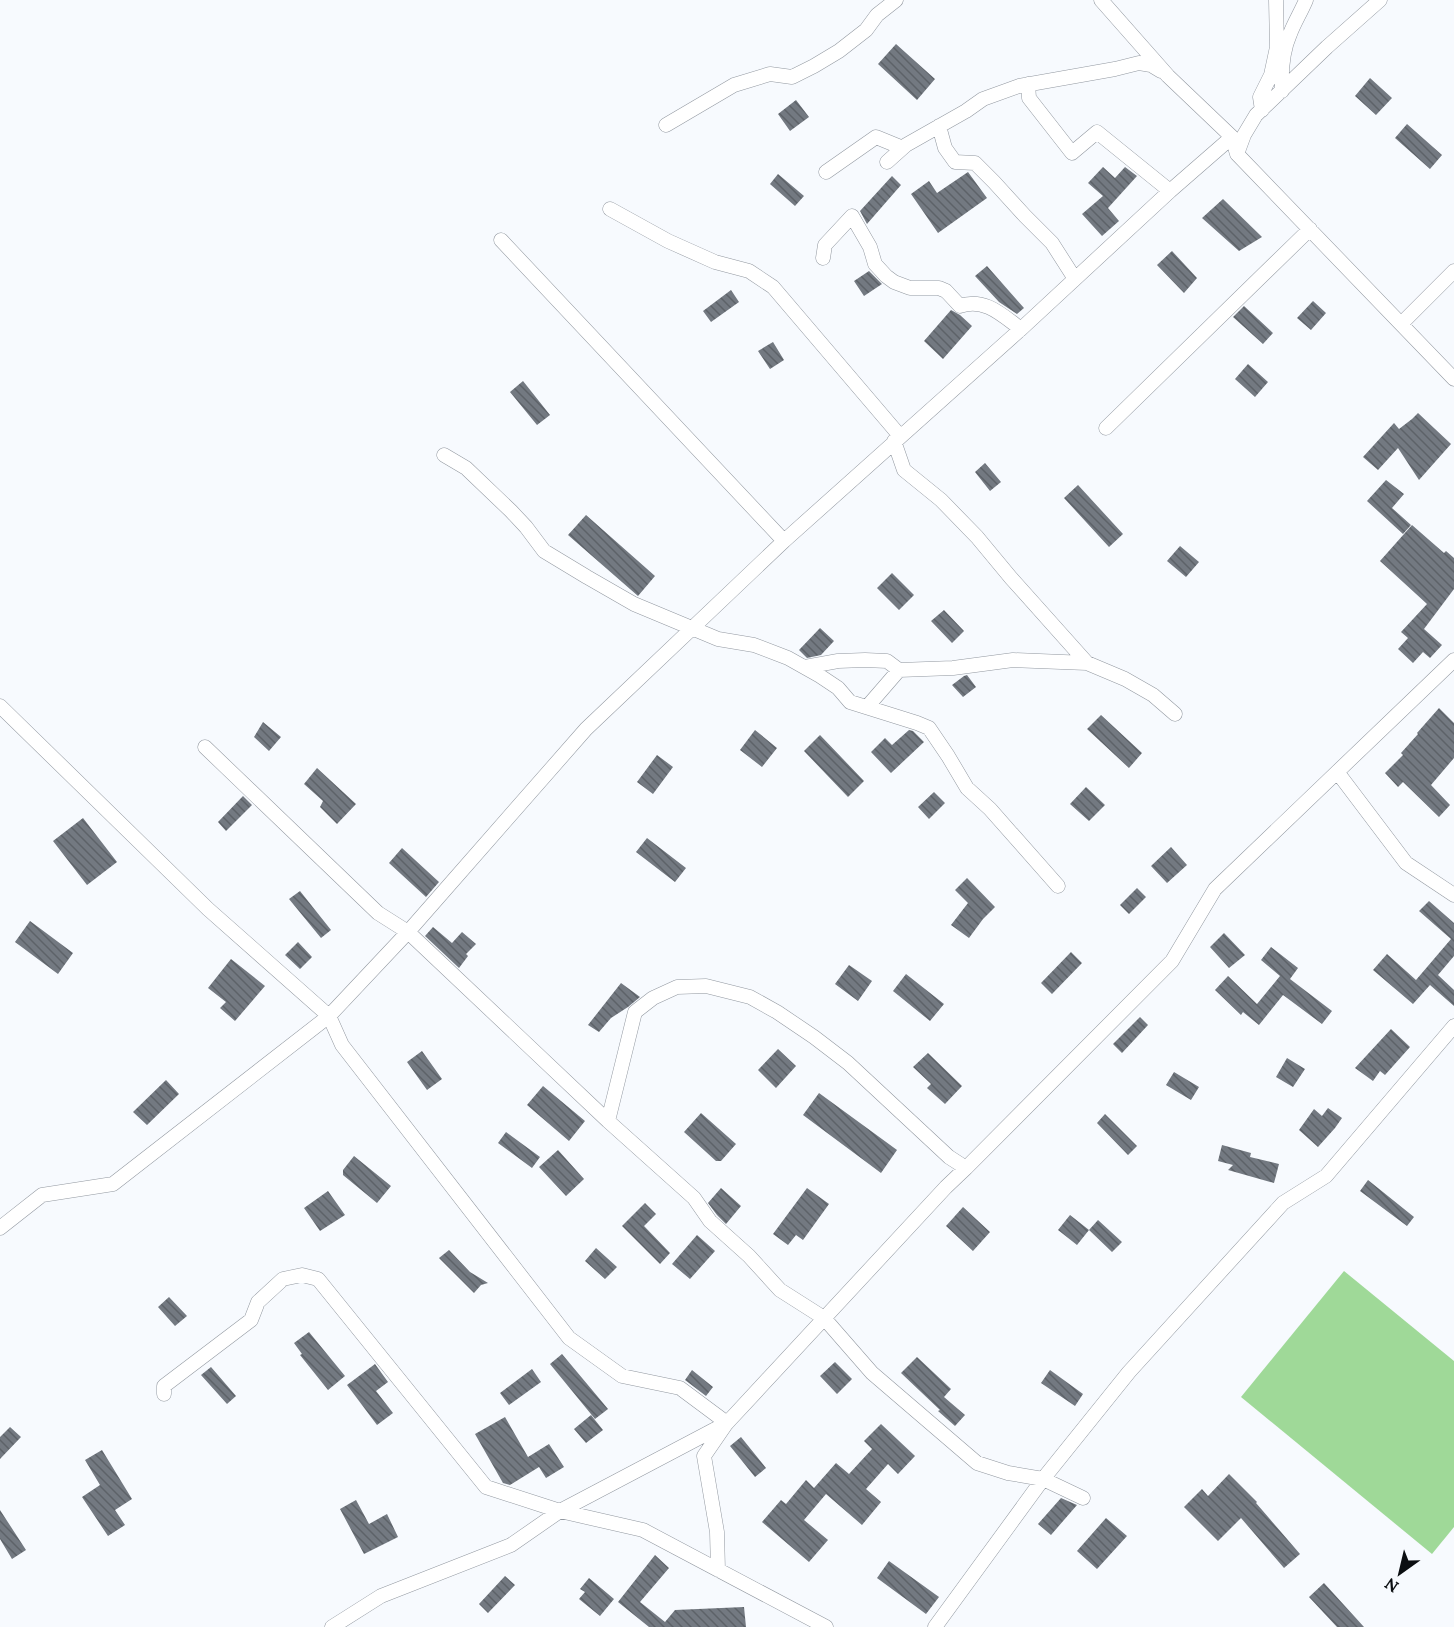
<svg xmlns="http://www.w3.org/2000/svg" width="1454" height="1627" viewBox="0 0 1454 1627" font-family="Lora,serif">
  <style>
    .green { fill: #9fd998 }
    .building { fill: url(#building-back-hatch) }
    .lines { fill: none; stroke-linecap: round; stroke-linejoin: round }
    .street-casing { stroke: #9298a0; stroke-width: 15 }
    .street { stroke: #fff; stroke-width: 14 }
  </style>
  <defs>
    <pattern id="building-back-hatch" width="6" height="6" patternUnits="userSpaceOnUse" patternTransform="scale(1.5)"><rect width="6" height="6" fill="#737981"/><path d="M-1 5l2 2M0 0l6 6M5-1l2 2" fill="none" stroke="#5d6268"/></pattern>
  </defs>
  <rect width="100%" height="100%" fill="#f7fafe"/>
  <path class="green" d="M1344 1271 1454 1361V1527L1432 1554 1241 1397Z"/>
  <path class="building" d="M896 44 935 79 917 100 878 64Z
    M1370 78 1392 98 1376 115 1355 96Z
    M796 100 809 117 790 131 778 114Z
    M1407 124 1442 155 1430 169 1395 138Z
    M1103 167 1115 178 1125 167 1137 176 1108 208 1119 221 1102 236 1082 214 1103 196 1088 183Z
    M968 172 987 198 938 233 911 194 929 181 937 193Z
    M778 174 804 196 795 206 770 184Z
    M892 176 901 185 867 224 860 211Z
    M1223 199 1262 237 1239 251 1202 218Z
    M1172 251 1197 278 1184 293 1157 265Z
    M987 266 1024 308 1017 314 999 302 975 276Z
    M869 271 882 284 864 296 854 281Z
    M731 290 739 302 711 322 703 311Z
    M1313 301 1326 313 1311 330 1297 318Z
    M1244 306 1273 333 1263 344 1233 317Z
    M951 310 960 315 972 326 943 359 924 341Z
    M773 342 784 360 770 369 758 351Z
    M1248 364 1268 382 1255 397 1235 379Z
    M523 381 550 415 537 425 510 392Z
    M1418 413 1451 444 1419 480 1398 448 1378 470 1363 457 1394 423 1399 429 1412 419Z
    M985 463 1001 482 990 491 975 472Z
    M1386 480 1404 494 1392 508 1411 525 1403 534 1367 501Z
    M1078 485 1123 534 1109 547 1064 498Z
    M586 515 655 576 638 596 568 535Z
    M1412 525 1444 553 1446 551 1454 558V589L1424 629 1442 645 1430 658 1423 652 1413 663 1398 649 1408 638 1401 632 1427 604 1380 561Z
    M1180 546 1199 562 1186 577 1167 561Z
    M892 573 914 595 899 610 877 588Z
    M944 610 964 631 952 643 931 621Z
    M820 628 834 641 821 655 807 658 799 650Z
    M967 675 976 687 963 697 952 685 964 676Z
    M1439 708 1454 723V758L1431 785 1450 805 1439 817 1403 782 1398 787 1385 773 1403 755 1401 753 1418 734 1417 733Z
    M1101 715 1142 753 1129 768 1087 729Z
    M263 722 281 737 269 751 254 737Z
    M755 730 777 748 762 767 740 750Z
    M909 730 913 731 924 742 891 773 871 752 885 738 892 745Z
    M820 735 864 781 848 797 804 751Z
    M657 755 673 767 653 794 637 782Z
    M317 768 356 804 337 824 320 807 323 801 304 784Z
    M1086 787 1105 805 1089 821 1070 804Z
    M934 792 945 803 929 819 918 807Z
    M243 796 252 805 226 831 218 822Z
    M83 818 117 862 87 885 53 841Z
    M647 838 686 868 675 882 636 852Z
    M1171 847 1187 865 1167 883 1151 866Z
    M402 848 439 882 426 897 389 863Z
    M967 878 995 907 983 919 969 938 951 925 968 903 955 890Z
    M1137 888 1146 897 1129 914 1120 905Z
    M300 891 331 930 321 938 289 899Z
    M1429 901 1454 923V956L1438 975 1454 990V1006L1430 985 1413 1004 1373 970 1387 954 1416 980 1451 939 1419 911Z
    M30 921 73 953 58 974 15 942Z
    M433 927 452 943 462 932 476 944 466 954 468 956 459 968 425 936Z
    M1224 933 1245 955 1229 968 1210 947Z
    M298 942 312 957 300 969 285 955Z
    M1271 947 1298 968 1290 979 1332 1011 1322 1024 1283 995 1259 1025 1243 1012 1241 1015 1215 990 1228 976 1257 1004 1280 976 1261 960Z
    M1071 952 1082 963 1052 994 1041 983Z
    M231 959 265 986 235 1021 220 1008 226 1002 208 988Z
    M849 965 872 981 858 1001 835 984Z
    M906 974 944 1004 930 1021 893 991Z
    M621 983 640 997 628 1007 611 1018 599 1032 588 1025Z
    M1140 1017 1148 1025 1122 1053 1113 1044Z
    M1391 1029 1410 1047 1385 1075 1380 1071 1373 1081 1355 1068Z
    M778 1049 796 1066 776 1088 758 1070Z
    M422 1051 442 1079 427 1090 407 1062Z
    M928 1053 962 1086 945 1104 927 1088 931 1084 913 1067Z
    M1287 1058 1305 1069 1293 1087 1276 1077Z
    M1174 1072 1199 1087 1191 1100 1166 1085Z
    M166 1080 179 1094 147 1125 133 1112Z
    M543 1086 585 1121 569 1141 527 1105Z
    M819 1093 897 1150 881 1173 803 1115Z
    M1328 1108 1342 1118 1335 1128 1318 1147 1299 1130 1314 1109 1322 1116Z
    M701 1113 736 1144 721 1161H716L684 1132Z
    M1105 1114 1137 1146 1128 1155 1097 1123Z
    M506 1132 540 1157 532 1168 498 1143Z
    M1222 1145 1251 1153 1250 1157 1279 1164 1274 1183 1228 1170 1233 1165 1218 1161Z
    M558 1150 584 1179 566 1196 539 1167Z
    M354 1156 391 1186 377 1203 343 1175V1170Z
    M1368 1180 1414 1217 1407 1226 1360 1191Z
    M721 1188 741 1206 726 1224 717 1215 708 1203Z
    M807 1188 829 1204 803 1240 796 1235 788 1245 773 1234Z
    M328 1191 345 1215 320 1231 304 1208Z
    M645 1203 656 1214 644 1226 670 1253 660 1264 622 1226Z
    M963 1207 990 1232 973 1251 946 1226Z
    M1070 1215 1089 1230 1077 1245 1058 1230Z
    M1098 1220 1122 1242 1112 1252 1089 1230Z
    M697 1235 715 1251 690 1279 672 1264Z
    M596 1248 617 1267 605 1279 585 1261Z
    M449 1250 470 1272 488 1283 481 1285 474 1293 439 1258Z
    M169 1297 187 1316 175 1326 158 1307Z
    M309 1332 345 1376 328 1390 300 1355 302 1354 294 1343Z
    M562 1354 608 1409 595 1419 550 1364Z
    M917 1357 951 1389 944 1397 965 1415 955 1426 938 1411 940 1410 901 1373Z
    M835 1362 852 1379 837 1394 820 1376Z
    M375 1364 388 1382 376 1391 393 1413 377 1425 347 1385Z
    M211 1367 236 1396 227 1404 201 1375Z
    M532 1369 541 1382 509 1405 500 1393Z
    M692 1370 713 1387 706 1396 685 1380Z
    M1050 1370 1083 1394 1075 1406 1041 1383Z
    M591 1415 603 1430 586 1443 574 1429Z
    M505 1417 528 1457 549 1444 564 1467 546 1478 539 1467 510 1485 503 1483 475 1434Z
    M881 1424 915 1456 898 1474 888 1464 866 1489 881 1502 862 1525 826 1494 804 1520 828 1540 809 1562 762 1522 781 1500 786 1504 806 1480 814 1488 836 1463 849 1474 872 1449 864 1441Z
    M10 1427 21 1437 0 1459V1437Z
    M741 1437 766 1468 755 1477 730 1446Z
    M102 1450 132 1499 115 1510 125 1525 108 1536 82 1497 100 1485 85 1460Z
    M1229 1474 1257 1502 1256 1503 1300 1554 1284 1568 1241 1518 1218 1541 1184 1507 1202 1489 1208 1496Z
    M1061 1498 1077 1505 1051 1535 1038 1524Z
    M356 1500 369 1524 387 1514 398 1537 364 1554 340 1509Z
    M0 1510 26 1550 12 1559 0 1539Z
    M1106 1518 1127 1536 1097 1569 1077 1551Z
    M655 1555 669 1568 640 1602 665 1622 675 1610 744 1607 746 1627H649L618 1602Z
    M889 1561 939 1597 926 1614 877 1578Z
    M505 1576 515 1585 488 1613 479 1604Z
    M589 1578 614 1599 600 1616 579 1599 585 1592 580 1589Z
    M1324 1583 1364 1627H1337L1309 1597Z"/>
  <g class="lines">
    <defs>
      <path id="street" d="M1101 0 1168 76 1232 137 1237 154 1454 379
        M1028 84 1029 98 1072 153 1097 132 1170 191
        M1282 91C1281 72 1282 52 1290 34 1294 23 1301 12 1306 0
        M1262 110 1260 97 1271 75 1277 47 1276 0
        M666 125 734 85 770 74 792 77 814 66 839 51 866 30 877 15 896 0
        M939 126 945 148 955 162 975 163 994 182 1025 216 1052 243 1075 279
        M1237 154 1244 135 1256 115 1327 47 1380 0
        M887 162 906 145 966 111 983 99 1019 86 1115 69 1139 63 1151 65 1161 71
        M826 172 876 137 898 146 899 151
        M610 209 668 241 715 262 749 271 773 287 900 436
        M501 240 784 541
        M823 258 825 245 852 216 870 247 875 264 886 276 894 282 910 288H939L946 291 960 306C985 297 1003 316 1021 329
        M1401 324 1454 271
        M1106 428 1310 229
        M894 441 904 470 941 500 977 537 1011 578 1087 663 1125 679 1153 695 1175 714
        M444 455 466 468 511 511 526 527 544 551 587 577 634 604 718 639 754 645 788 658 820 676 838 688 850 702 917 723 929 728 948 756 967 788 990 809 1058 886
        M805 667 838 661 865 660 887 661 899 670 953 668 1013 660 1087 663
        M0 706 208 909 329 1016 342 1045 569 1338 622 1376 680 1388 727 1423 946 1187 966 1168 1172 961 1215 889 1454 660
        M867 707 899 670
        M205 747 378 913 408 932 608 1121 694 1198 710 1221 749 1256 780 1290 824 1318 872 1373 977 1463 1008 1473 1043 1479 1083 1498
        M1338 773 1406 863 1454 895
        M608 1121 635 1012 653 998 677 987 706 986 750 997 777 1012 814 1037 848 1063 949 1157 966 1168
        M0 1228 42 1195 113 1184 329 1016 408 932 586 729 784 541 1021 329 1170 191 1232 137
        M164 1394V1386L251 1320 258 1302 283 1279 302 1275 318 1279 486 1487 560 1511 643 1530 826 1627
        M718 1570 717 1532 704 1456 726 1424
        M332 1627 381 1596 511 1545 560 1511 727 1423
        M935 1627 1043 1479 1129 1372 1283 1203 1326 1176 1454 1026"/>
    </defs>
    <use href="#street" class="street-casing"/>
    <use href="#street" class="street"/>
  </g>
  <g transform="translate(1400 1573) rotate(214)" stroke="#f7fafe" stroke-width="4.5" paint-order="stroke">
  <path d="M0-4.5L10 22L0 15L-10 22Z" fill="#0b0e11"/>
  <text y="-9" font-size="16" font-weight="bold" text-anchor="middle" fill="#0b0e11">N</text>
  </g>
</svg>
